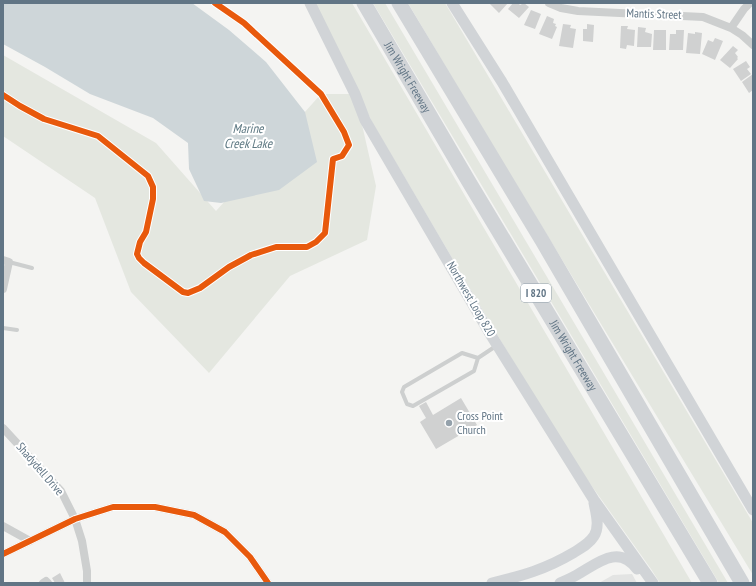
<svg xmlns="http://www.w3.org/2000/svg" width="756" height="586" viewBox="0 0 756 586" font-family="'PT Sans Narrow',sans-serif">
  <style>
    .built { fill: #e3e4e3 }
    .green { fill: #e4e7e0 }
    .water { fill: #ced6d9 }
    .building { fill: #d0d1d1 }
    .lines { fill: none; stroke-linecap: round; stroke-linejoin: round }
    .lane { stroke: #cdcfcf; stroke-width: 4 }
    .street { stroke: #cdcfcf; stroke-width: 8 }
    .secondary { stroke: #d1d4d7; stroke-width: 11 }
    .highway { stroke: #d1d4d7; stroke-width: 15 }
    .cycleway-casing { stroke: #fff; stroke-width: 8 }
    .cycleway { stroke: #e8590c; stroke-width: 6 }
    .poi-dot { fill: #94a1ab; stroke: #fff; stroke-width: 1.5 }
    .labels { text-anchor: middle; stroke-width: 4; stroke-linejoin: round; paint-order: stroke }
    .shield { fill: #fff; stroke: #909eaa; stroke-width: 1 }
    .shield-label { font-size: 11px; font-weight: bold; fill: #617585 }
    .street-label { font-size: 12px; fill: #617585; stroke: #fff }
    .poi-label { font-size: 12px; fill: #617585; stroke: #fff; text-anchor: start }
    .water-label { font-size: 13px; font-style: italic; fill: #5d7882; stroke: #fff }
  </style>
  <rect width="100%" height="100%" fill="#f4f4f2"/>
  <path class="built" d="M632 574 637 583H599L613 575Z"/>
  <path class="green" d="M315 3H352L692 583H660L651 569 571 457 498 336 372 122Z
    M373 3H385L728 583H719Z
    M408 3H445L753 523V575L469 106Z
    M3 55 156 143 216 211 321 94H355L376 186 367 240 290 276 209 373 131 292 95 198 3 136Z"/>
  <path class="water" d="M3 3H192L229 30 266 62 305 112 317 162 279 190 221 203 204 201 189 169 188 143 153 118 90 94 45 67 3 44Z"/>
  <path class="building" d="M489 3H508L499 13Z
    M513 3H518L520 5 524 3 529 7 519 18 508 9Z
    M531 10 541 14 535 29 524 25Z
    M547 16 554 19 553 23 556 24 555 26 557 27 552 39 539 34Z
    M563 24 571 25 570 28 576 29 573 48 559 46Z
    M587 24 594 25 593 42 583 41V29H587Z
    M621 26H628L627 29 635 30 634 46 627 45 626 49 620 48Z
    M638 27 646 28 645 32 652 34 651 47H637Z
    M654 30H666V50H653Z
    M676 30H684L683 50H669L670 34H676Z
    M695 32 702 33 700 54 686 53 688 33 695 34Z
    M715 38 723 41 715 60 702 54 708 40 713 42Z
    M733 46 738 50 735 53 738 57 737 58 738 59 730 68 720 60Z
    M746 61 750 67 747 69 751 74 741 81 733 69Z
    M753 74V90L749 93 742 82Z
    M461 398 477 425 436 449 420 422 426 418 419 406 426 402 433 415Z
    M60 573 65 583H55L52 578Z"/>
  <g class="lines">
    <path class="lane" d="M9 262 32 268
      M3 328 17 330
      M478 358 462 353 404 387 402 392 407 404 413 406 474 371 478 358 496 346"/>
    <path class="street" d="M549 3 561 8 578 11 703 17 731 28 742 35 753 45
      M731 28 744 9 750 3
      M3 260 9 262 3 289
      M3 428 61 491 75 519 82 541 87 571V583
      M3 526 30 541
      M3 554 75 519 113 507H155L194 515 225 532 250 557 268 583
      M43 583 46 581 48 583"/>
    <path class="secondary" d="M310 3 355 94 365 120 489 332 594 500 653 583
      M452 3 502 82 753 510
      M492 583C522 576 546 569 573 553 581 548 589 544 594 536 600 527 596 513 594 503
      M560 583C567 580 574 577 580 573 599 562 619 545 637 569"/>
    <g class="highway">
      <path id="s1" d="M364 3 469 182 710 583"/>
      <path d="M399 3 543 242 742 583"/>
    </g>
    <defs>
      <path id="cycleway" d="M3 95 20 106 44 119 98 136 148 176 153 187V199L146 232 140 242 137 254 139 258 144 263 183 292 188 293 200 288 229 267 251 255 276 247H307L316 242 325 233 333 159 342 156 349 145 344 132 321 94 244 23 215 3
        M3 554 75 519 113 507H155L194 515 225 532 250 557 268 583"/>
    </defs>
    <use href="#cycleway" class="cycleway-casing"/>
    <use href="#cycleway" class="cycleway"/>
  </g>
  <circle class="poi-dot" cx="449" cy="423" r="4"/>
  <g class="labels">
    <rect class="shield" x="521" y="284" width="30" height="18" rx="3"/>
    <g class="shield-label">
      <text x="536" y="297">I 820</text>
    </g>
    <g class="street-label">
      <text transform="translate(654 14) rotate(2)" y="4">Mantis Street</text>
      <text dy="4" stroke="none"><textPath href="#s1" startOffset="86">Jim Wright Freeway</textPath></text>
      <text transform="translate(471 299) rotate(60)" y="4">Northwest Loop 820</text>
      <text dy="4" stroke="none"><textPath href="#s1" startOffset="410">Jim Wright Freeway</textPath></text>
      <text transform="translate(40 469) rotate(49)" y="4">Shadydell Drive</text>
    </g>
    <g class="poi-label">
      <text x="457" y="420">Cross Point<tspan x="457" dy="14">Church</tspan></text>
    </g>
    <g class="water-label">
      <text x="248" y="133">Marine<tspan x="248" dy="15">Creek Lake</tspan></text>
    </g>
  </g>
  <rect width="756" height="586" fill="none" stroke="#617585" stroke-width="8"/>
</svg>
